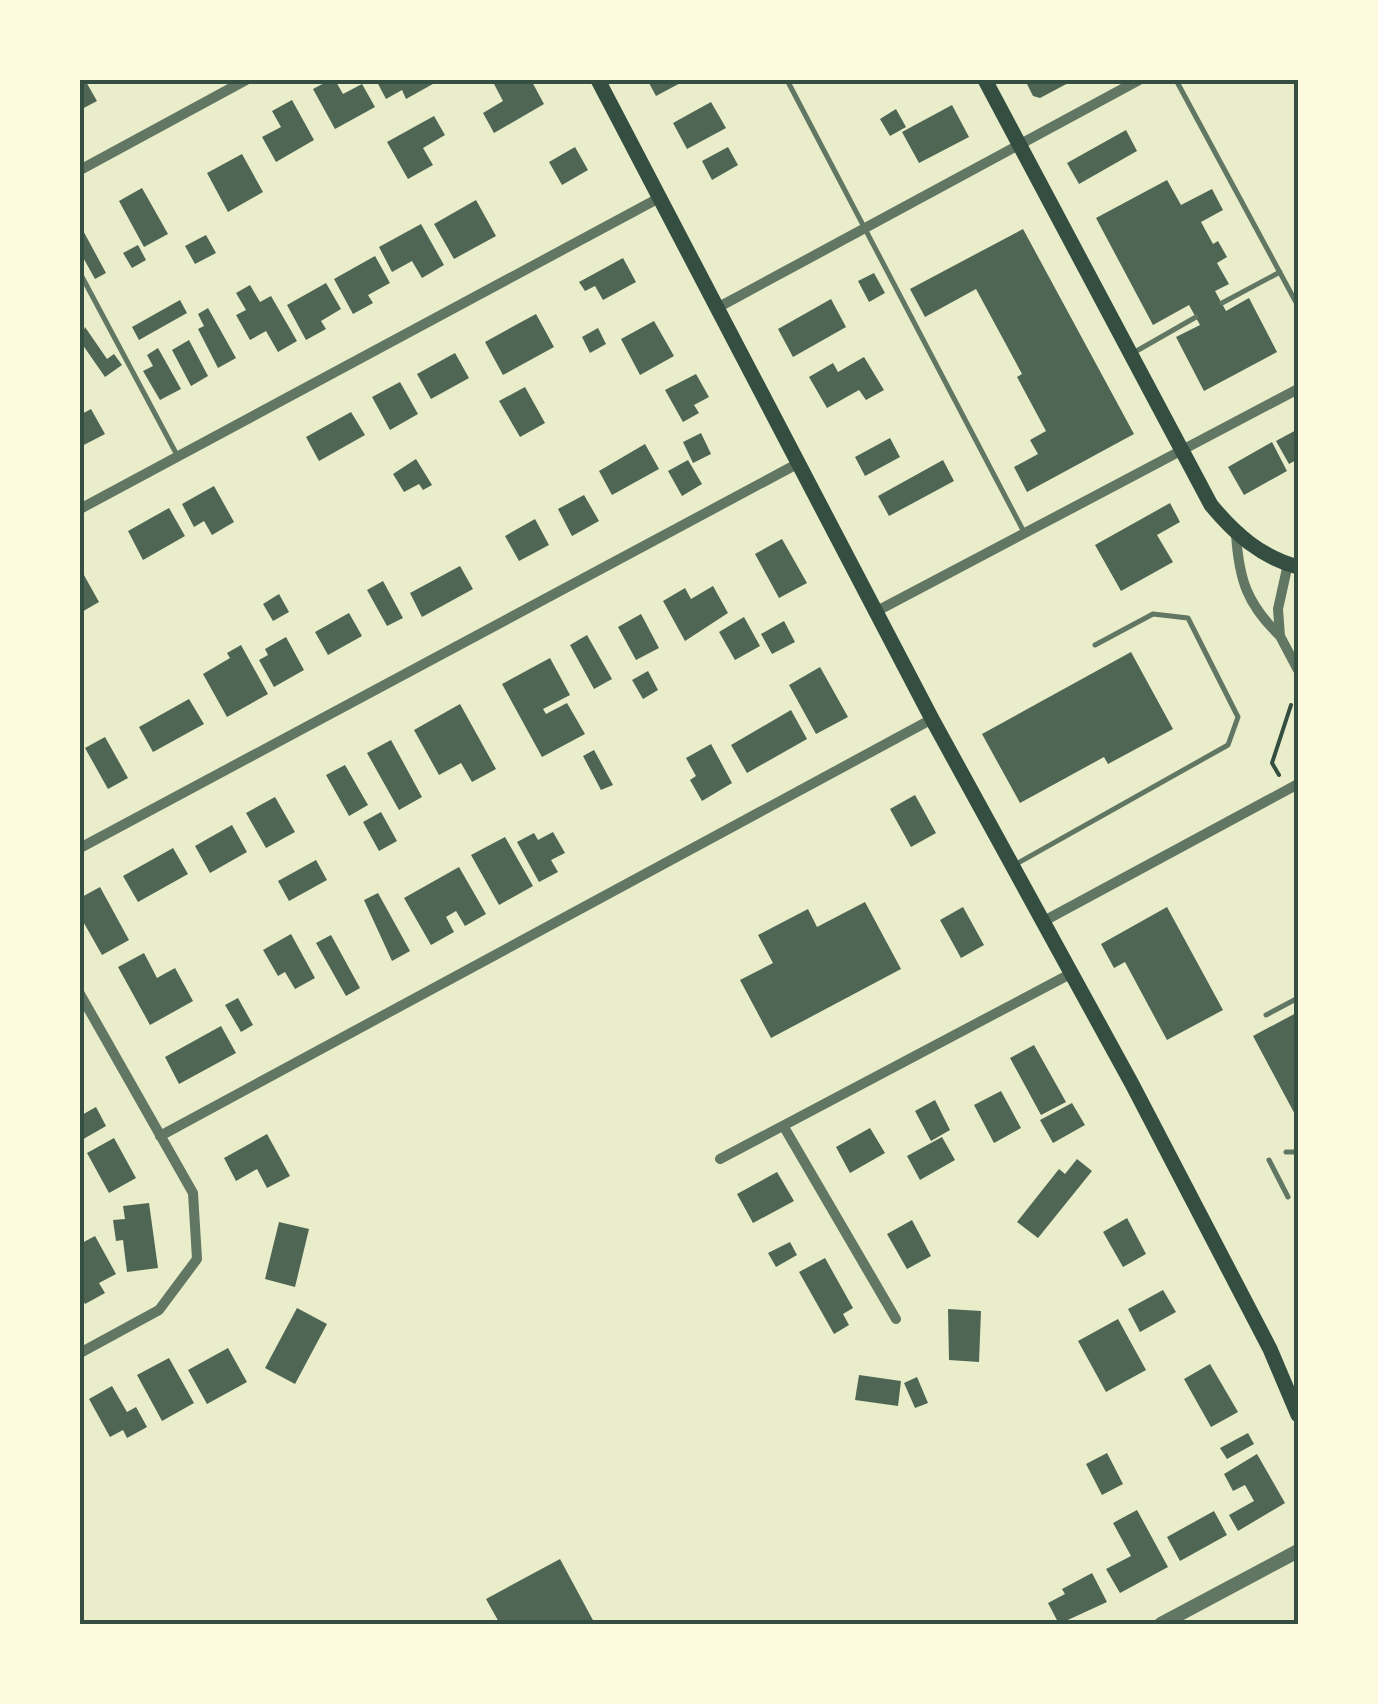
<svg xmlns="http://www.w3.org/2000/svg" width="1378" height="1704" viewBox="0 0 1378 1704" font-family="Helvetica,sans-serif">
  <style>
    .building { fill: #4f6655 }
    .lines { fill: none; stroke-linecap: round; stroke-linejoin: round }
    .path { stroke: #344e41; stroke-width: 4 }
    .service { stroke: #617663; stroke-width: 5 }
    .minor { stroke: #617663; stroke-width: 10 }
    .tertiary { stroke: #617663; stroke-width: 14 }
    .secondary { stroke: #344e41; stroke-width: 15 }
    .neatline { fill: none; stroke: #344e41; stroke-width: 4 }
  </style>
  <rect width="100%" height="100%" fill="#e9edc9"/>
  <path class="building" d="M80 80H85L97 101 80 110Z
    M330 80H335L343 94 362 84 375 107 335 129 313 89Z
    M376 80H440L406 99 402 90 386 99Z
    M500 80H531L544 104 494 133 483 113 503 101 494 84Z
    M654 80H686L656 96 649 83Z
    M1025 80H1074L1040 98 1033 96Z
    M292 100 314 140 276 162 262 137 281 127 272 111Z
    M711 102 726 128 687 149 673 123Z
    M952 105 969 137 919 163 902 132Z
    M896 109 906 127 890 136 880 119Z
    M434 116 445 135 423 148 433 165 408 179 387 142Z
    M1126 130 1137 151 1079 184 1067 163Z
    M575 147 588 170 562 185 549 162Z
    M728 147 738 165 712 180 702 161Z
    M242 154 263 192 228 212 207 173Z
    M1167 180 1181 205 1212 189 1223 210 1201 222 1213 244 1218 241 1227 257 1217 263 1229 284 1215 291 1226 311 1249 298 1277 352 1204 391 1176 337 1200 325 1189 305 1153 325 1096 218Z
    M142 188 168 234 144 247 119 201Z
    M476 200 496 236 454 259 434 224Z
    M421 224 444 265 422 278 412 261 392 272 379 247Z
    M80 225 106 273 95 279 80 252Z
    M1023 229 1134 434 1027 492 1014 467 1038 454 1030 440 1046 431 1017 377 1022 374 976 289 925 317 910 289Z
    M206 235 216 253 195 264 185 246Z
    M138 245 146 260 132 268 123 253Z
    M375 256 390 283 368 295 373 303 353 314 334 279Z
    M623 258 636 282 603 300 595 286 585 291 579 282Z
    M874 273 885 293 869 302 858 281Z
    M326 283 341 309 321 321 326 329 306 340 287 305Z
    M250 285 260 302 271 296 297 341 278 352 266 331 250 340 236 315 246 310 236 293Z
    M831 299 846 327 793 357 778 329Z
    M180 300 187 313 139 340 132 327Z
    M208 308 236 358 218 368 198 329 204 326 198 314Z
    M536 314 554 347 503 375 485 342Z
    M654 321 674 356 640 375 621 339Z
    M85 327 107 359 114 354 122 365 105 377 80 341Z
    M598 328 606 344 590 353 582 337Z
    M189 340 208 376 191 386 172 350Z
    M158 348 181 389 160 400 143 371 153 366 147 355Z
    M455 353 469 378 431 399 417 374Z
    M864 357 884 390 866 400 859 390 827 408 809 377 833 363 838 372Z
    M696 374 709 397 694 405 699 413 683 422 665 390Z
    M400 382 418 414 390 430 372 397Z
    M525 387 545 423 520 437 499 401Z
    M91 409 105 434 80 447V415Z
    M351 412 365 435 319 461 306 437Z
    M1298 429V459L1289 464 1276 441Z
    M701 433 711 454 693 463 683 442Z
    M890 438 900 457 865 476 855 457Z
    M1272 442 1287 471 1244 495 1228 467Z
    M645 444 659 469 612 495 599 471Z
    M416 459 432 485 423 490 419 484 404 492 393 474Z
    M688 460 702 484 682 496 668 471Z
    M943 460 954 481 889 516 878 496Z
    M214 486 234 522 212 535 204 521 194 527 182 504Z
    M584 495 599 521 572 536 558 509Z
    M1170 503 1180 522 1157 535 1173 562 1121 591 1095 545Z
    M169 508 185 536 143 560 128 531Z
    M535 519 549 545 519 561 505 536Z
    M782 539 807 583 779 598 755 554Z
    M460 566 473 589 422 617 410 593Z
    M80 568 99 602 80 613Z
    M383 581 403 618 387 626 367 590Z
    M713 586 728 613 685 641 663 601 685 588 691 599Z
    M279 594 289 612 273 621 263 604Z
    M349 613 362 636 328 655 315 632Z
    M641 614 659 648 636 660 618 627Z
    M744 617 760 646 735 660 719 632Z
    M784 621 795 642 772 654 761 634Z
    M587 635 612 679 594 689 570 645Z
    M286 637 304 670 274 687 259 660 268 655 265 649Z
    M241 645 268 694 227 717 203 674 230 658 227 653Z
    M1131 652 1173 729 1108 764 1104 757 1020 803 982 734Z
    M550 658 570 695 543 709 546 714 567 703 585 734 542 757 502 684Z
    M820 667 848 717 816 734 789 685Z
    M648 671 658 690 643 699 632 680Z
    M189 699 204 724 153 752 139 727Z
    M460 704 496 769 472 782 461 763 439 775 414 730Z
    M791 710 807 739 747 773 731 745Z
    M105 737 128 778 108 789 85 748Z
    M391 740 422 797 399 810 367 753Z
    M711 744 732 783 702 801 690 780 696 776 686 758Z
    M594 750 613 785 601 790 583 756Z
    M345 765 368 805 349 816 326 775Z
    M915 795 936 833 911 847 890 809Z
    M275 797 295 832 266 848 246 813Z
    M381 812 397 841 379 851 363 822Z
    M232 825 247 852 210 873 195 846Z
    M553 832 565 853 551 860 558 872 539 882 517 842 534 833 538 840Z
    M505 837 533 886 499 905 471 855Z
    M173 848 188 874 138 902 123 876Z
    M316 860 327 880 289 901 278 881Z
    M459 867 486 914 465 926 456 911 446 917 454 932 431 945 404 898Z
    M100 887 129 940 102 955 80 916V898Z
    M378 893 410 951 392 961 364 900Z
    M865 902 901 969 771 1038 740 980 773 963 758 935 808 909 817 927Z
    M963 907 984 945 961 958 940 920Z
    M1167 907 1223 1010 1167 1040 1125 962 1114 968 1101 944Z
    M291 934 315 978 295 989 285 972 278 976 263 950Z
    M331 935 360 988 346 996 316 943Z
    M144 953 157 978 175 968 193 1001 150 1025 118 967Z
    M238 998 253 1025 241 1032 225 1005Z
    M1298 1012V1120L1253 1036Z
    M221 1026 236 1053 179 1084 165 1057Z
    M1034 1045 1066 1102 1041 1115 1010 1058Z
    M1001 1091 1021 1128 994 1143 974 1105Z
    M935 1100 950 1130 931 1141 915 1111Z
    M1072 1103 1085 1125 1053 1143 1040 1120Z
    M96 1107 106 1126 80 1141V1116Z
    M870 1128 885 1153 850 1173 836 1147Z
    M267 1134 290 1176 267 1188 257 1169 236 1181 224 1158Z
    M942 1137 955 1160 920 1180 907 1156Z
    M114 1138 136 1178 109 1193 87 1153Z
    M1077 1159 1092 1171 1038 1238 1017 1222 1059 1169 1065 1174Z
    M777 1172 794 1201 753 1223 737 1194Z
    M149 1203 158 1268 127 1272 123 1240 116 1241 113 1220 125 1219 123 1206Z
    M1127 1218 1146 1254 1123 1267 1103 1232Z
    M912 1220 931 1256 907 1269 887 1234Z
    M279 1222 309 1229 295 1287 265 1279Z
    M95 1236 116 1274 99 1283 105 1293 85 1304 80 1295V1244Z
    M790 1242 797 1255 776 1267 768 1253Z
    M825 1258 853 1308 843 1314 849 1325 834 1334 799 1272Z
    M1163 1290 1176 1312 1140 1332 1128 1309Z
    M297 1308 327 1324 295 1384 265 1368Z
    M948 1309 981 1311 979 1362 949 1360Z
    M1118 1319 1146 1370 1106 1392 1078 1341Z
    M228 1348 247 1382 207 1404 188 1370Z
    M169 1358 194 1403 162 1421 137 1375Z
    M1210 1364 1238 1412 1211 1427 1184 1379Z
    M859 1375 901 1381 898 1406 855 1400Z
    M917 1377 928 1403 915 1408 904 1383Z
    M112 1386 127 1412 136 1407 147 1427 127 1438 123 1430 110 1437 89 1399Z
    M1248 1433 1254 1444 1227 1459 1220 1448Z
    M1107 1453 1123 1484 1102 1495 1086 1464Z
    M1257 1454 1285 1503 1238 1531 1229 1515 1254 1501 1245 1485 1233 1491 1224 1474Z
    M1137 1510 1168 1567 1120 1593 1106 1569 1131 1556 1113 1523Z
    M1214 1511 1227 1535 1180 1561 1167 1537Z
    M560 1559 595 1624H500L486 1599Z
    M1092 1573 1107 1602 1059 1624 1048 1603 1065 1594 1062 1589Z"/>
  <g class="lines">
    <path class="path" d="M1279 775 1272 763 1291 705"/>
    <path class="service" d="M787 80 1025 534
      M1176 80 1298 306
      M80 273 177 455
      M1222 303 1280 272
      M1133 353 1196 317
      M1016 864 1228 745 1238 717 1188 618 1153 614 1095 645
      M1266 1015 1298 998
      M1286 1152H1298
      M1269 1160 1288 1197"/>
    <path class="minor" d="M80 170 246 80
      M717 308 1139 80
      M80 509 659 198
      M1236 534C1239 580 1247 604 1280 636L1278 609 1288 564
      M877 611 1298 389
      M1280 636 1298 670
      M80 848 797 464
      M1044 921 1298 784
      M80 994 193 1193 197 1259 159 1310 80 1353
      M784 1127 896 1319
      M160 1136 932 719
      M720 1159 1072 973"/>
    <path class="tertiary" d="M1161 1624 1298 1551"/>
    <path class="secondary" d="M598 80 932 719 1132 1084 1270 1349 1298 1415
      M985 80 1211 505C1235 534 1261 557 1298 567"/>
  </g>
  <rect width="1378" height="1704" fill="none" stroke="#fefae0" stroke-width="165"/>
  <rect x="82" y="82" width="1214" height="1540" class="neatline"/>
</svg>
